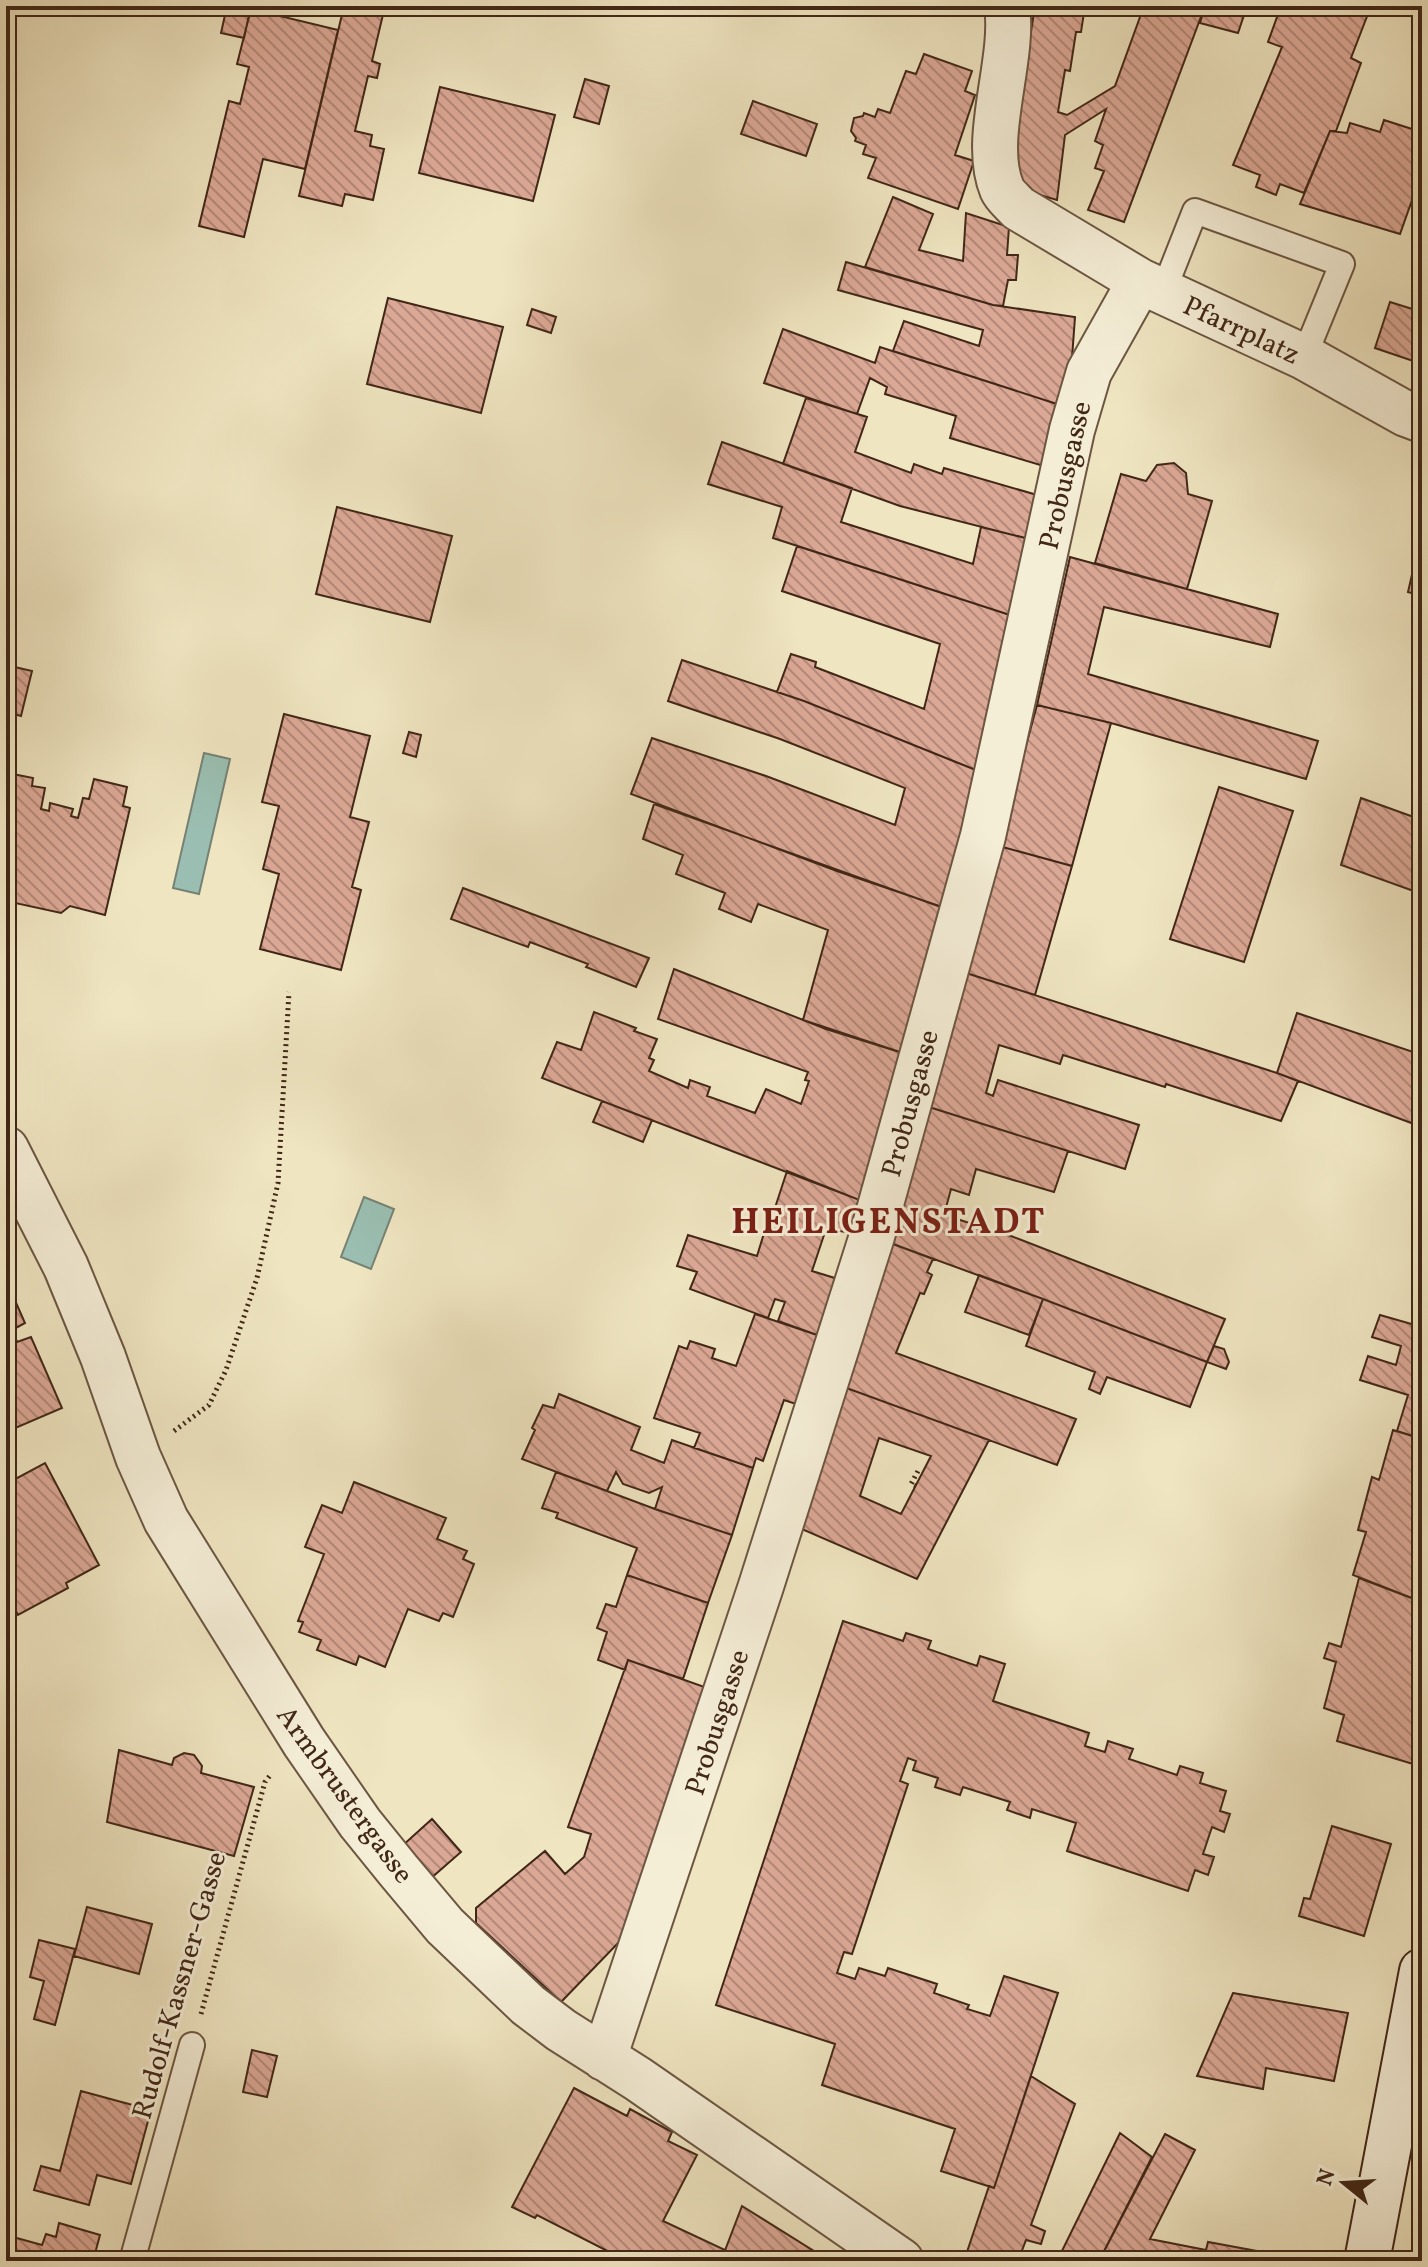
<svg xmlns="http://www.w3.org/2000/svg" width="1428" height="2267" viewBox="0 0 1428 2267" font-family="Vollkorn,serif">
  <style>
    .water { fill: #9abfb2; stroke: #768274; stroke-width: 2 }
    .building { fill: url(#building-back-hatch); stroke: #412717; stroke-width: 2; fill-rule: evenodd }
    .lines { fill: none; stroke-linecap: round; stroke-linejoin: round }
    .lane-casing { stroke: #6c5642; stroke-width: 28 }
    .street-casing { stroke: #6c5642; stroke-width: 48 }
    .secondary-casing { stroke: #412717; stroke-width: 48 }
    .path { stroke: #412717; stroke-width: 5; stroke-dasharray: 2 4; stroke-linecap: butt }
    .lane { stroke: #f5eed7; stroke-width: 24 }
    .street { stroke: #f5eed7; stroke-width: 44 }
    .secondary { stroke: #f5eed7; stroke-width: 44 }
    .labels { text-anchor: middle; stroke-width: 6; stroke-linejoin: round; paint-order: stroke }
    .street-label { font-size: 28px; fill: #412717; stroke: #f5eed7 }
    .district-label { font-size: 36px; font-weight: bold; letter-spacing: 2px; fill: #7a1f14; stroke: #f5eed7 }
  </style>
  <defs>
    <pattern id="building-back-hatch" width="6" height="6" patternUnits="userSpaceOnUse" patternTransform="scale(2)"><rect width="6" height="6" fill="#dca896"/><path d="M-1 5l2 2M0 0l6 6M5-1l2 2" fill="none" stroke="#b48979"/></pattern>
  </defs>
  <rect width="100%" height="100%" fill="#efe5c1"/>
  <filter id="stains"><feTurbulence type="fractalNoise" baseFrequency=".0025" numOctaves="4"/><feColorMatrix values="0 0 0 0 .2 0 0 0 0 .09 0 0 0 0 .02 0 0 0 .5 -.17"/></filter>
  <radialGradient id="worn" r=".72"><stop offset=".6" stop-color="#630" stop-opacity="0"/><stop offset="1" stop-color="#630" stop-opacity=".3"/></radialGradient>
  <path class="water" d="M204 753 230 759 199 894 173 888Z
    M364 1197 394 1209 371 1269 341 1257Z"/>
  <path class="building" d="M227 6H251L244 38 221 33Z
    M344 6H385L372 61 380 64 377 78 368 76 355 131 372 135 370 146 384 149 373 200 345 194 342 206 299 196Z
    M1035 6H1085L1081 32H1076L1070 71 1065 70 1058 112 1067 115 1115 86 1144 6H1205L1124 222 1088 210 1104 171 1095 168 1103 145 1095 141 1106 109 1065 135 1057 200 1019 189 1012 153Z
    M1205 6H1247L1238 33 1200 23Z
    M1281 6H1371L1351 58 1361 63 1336 131H1330L1304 193 1280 184 1276 195 1256 187 1260 175 1233 165 1282 47 1268 42Z
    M251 9 338 30 305 169 263 159 244 237 199 226 229 101 240 104 249 67 237 64Z
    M924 54 972 71 965 91 975 95 955 155 974 161 958 209 868 178 876 158 863 154 866 145 855 141 856 138 851 131 854 118 863 116 864 113 875 117 878 109 890 113 906 71 916 74Z
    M585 79 609 86 599 124 574 117Z
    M440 87 555 115 533 201 419 173Z
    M753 101 817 124 806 156 741 134Z
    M1384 120 1415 130 1412 140 1422 143V172L1400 234 1300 204 1330 131 1347 133 1350 123 1380 132Z
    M893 197 933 214 919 250 963 261 966 213 1009 227 1007 255H1018L1016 280H1008L1003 306 993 305 865 267Z
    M846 262 993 305 1075 317 1072 358 1060 405 893 351 904 321 979 346 983 330 838 290Z
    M388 298 503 327 481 413 367 384Z
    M1390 302 1422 312V353L1419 363 1375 348Z
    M532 309 556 317 551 333 527 325Z
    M783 329 875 363 880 347 1060 405 1047 467 950 438 956 416 885 394 887 387 870 378 857 414 764 383Z
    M806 398 867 417 855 452 911 473 914 464 942 474 944 468 1044 497 1033 540 900 506 783 464Z
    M722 442 852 488 841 522 973 564 981 527 1033 540 1013 616 773 538 782 507 708 484Z
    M1174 463 1186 473 1188 494 1212 501 1187 589 1095 563 1121 474 1146 481 1157 465Z
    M337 507 452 536 430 622 316 594Z
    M1419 544 1422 545V596L1408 592Z
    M797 546 1019 618 978 771 804 701 777 692 791 654 816 662 815 667 924 709 940 644 782 591Z
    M1070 557 1278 614 1270 647 1104 607 1088 674 1318 741 1306 779 1111 723 1037 705Z
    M682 660 804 701 986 774 948 909 837 871 631 794 652 738 766 776 895 825 905 788 780 739 668 701Z
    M6 665 32 671 21 716 6 712Z
    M1037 705 1111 723 1072 866 999 846Z
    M284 714 370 736 350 817 369 822 352 887 361 890 341 970 260 949 279 874 263 869 279 806 262 802Z
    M409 732 421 735 416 757 403 753Z
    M13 774 33 778 32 786 45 788 41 809 49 811 50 803 73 809 71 816 78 818 83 798 89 799 94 779 127 787 123 806 130 808 105 915 70 906 61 913 15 903 12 893 6 892V780L12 781Z
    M1219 787 1293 811 1244 962 1170 939Z
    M1361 798 1422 820V894L1341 865Z
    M654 804 941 907 909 1055 803 1020 828 930 758 904 751 922 719 909 725 893 676 874 683 855 643 839Z
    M999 846 1072 866 1035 995 963 972Z
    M463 888 649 958 636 987 586 967 588 964 530 942 528 947 451 919Z
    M674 969 826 1029 909 1055 862 1201 542 1078 557 1042 581 1050 594 1012 636 1028 634 1031 657 1039 649 1058 654 1060 649 1071 688 1088 690 1080 710 1087 707 1096 755 1113 766 1089 801 1104 809 1081 805 1080 808 1072 658 1019Z
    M963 972 1277 1073 1298 1081 1281 1121 1166 1084 1165 1087 1063 1055 1060 1064 999 1045 986 1093 993 1096 998 1080 1139 1125 1125 1169 929 1107Z
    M1297 1013 1413 1052 1422 1020V1127L1277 1073Z
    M602 1101 652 1120 643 1142 593 1122Z
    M929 1107 1068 1151 1054 1192 976 1169 969 1195 951 1189 944 1215 1011 1236 1225 1319 1207 1362 1043 1299 893 1244Z
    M787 1171 862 1201 852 1233 826 1229 812 1271 838 1279 820 1336 778 1321 785 1302 775 1299 768 1318 690 1289 697 1272 677 1266 688 1235 757 1256 769 1217H772Z
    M893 1244 933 1259 927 1272 932 1275 924 1294 920 1293 896 1353 1076 1419 1057 1465 841 1386Z
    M979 1275 1043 1299 1029 1335 965 1312Z
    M6 1280 25 1323 12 1330 17 1342 31 1337 62 1408 6 1432Z
    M1043 1299 1207 1362 1190 1407 1107 1377 1100 1394 1089 1389 1095 1372 1026 1346Z
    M755 1314 820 1336 796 1404 784 1400 763 1461 756 1458 753 1468 694 1448 700 1433 654 1418 679 1346 687 1349 690 1341 715 1349 712 1358 736 1366Z
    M1380 1315 1422 1327V1439L1397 1431 1408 1395 1360 1380 1368 1356 1396 1365 1401 1346 1372 1337Z
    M1214 1346 1224 1349 1229 1362 1226 1369 1207 1362Z
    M841 1386 989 1440 917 1579 797 1527ZM879 1438 931 1456 901 1514 860 1496Z
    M559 1394 640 1427 631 1450 664 1463 672 1440 753 1468 732 1535 655 1509 662 1487 649 1493 623 1484 616 1472 607 1491 522 1459 535 1430 532 1428 543 1405 554 1408Z
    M1393 1430 1422 1439V1602L1353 1575 1366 1532 1358 1530 1372 1477 1379 1480Z
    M45 1463 99 1565 66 1583 68 1588 18 1615 6 1593V1505L15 1501 6 1484Z
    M556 1472 655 1509 732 1535 708 1603 627 1575 637 1548 556 1518 558 1513 542 1508Z
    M354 1482 446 1518 437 1539 467 1551 463 1559 474 1564 453 1617 443 1613 439 1621 408 1609 385 1667 359 1656 356 1665 317 1650 321 1640 299 1632 303 1622 298 1621 324 1554 305 1547 322 1505 342 1513Z
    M627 1575 708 1603 683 1679 628 1660 625 1670 598 1660 607 1632 597 1628 606 1604 616 1607Z
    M1359 1578 1422 1602V1732L1413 1764 1337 1741 1344 1715 1324 1708 1336 1662 1324 1658 1329 1643 1341 1647Z
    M843 1621 903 1641 906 1633 931 1641 928 1649 977 1666 980 1656 1005 1664 993 1701 1089 1733 1085 1746 1105 1752 1108 1741 1133 1749 1129 1759 1177 1775 1180 1766 1203 1773 1200 1783 1226 1791 1220 1811 1230 1814 1224 1832 1212 1827 1203 1854 1214 1857 1208 1875 1195 1870 1188 1891 1067 1851 1076 1823 1032 1809 1030 1818 1007 1810 1010 1802 963 1787 960 1795 935 1787 938 1778 913 1770 916 1761 908 1758 900 1781 908 1784 852 1954 844 1952 837 1973 855 1979 859 1968 885 1976 888 1968 937 1984 934 1993 969 2005 967 2009 990 2016 1004 1976 1058 1993 994 2188 941 2171 955 2129 822 2085 835 2044 716 2005Z
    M628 1660 713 1690 623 1938 561 2002 476 1923V1908L545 1851 565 1874 584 1857 591 1834 568 1827Z
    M119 1750 172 1765 174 1758 184 1753 194 1755 202 1766 201 1773 254 1787 234 1856 107 1822Z
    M432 1819 461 1852 430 1879 402 1846Z
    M1332 1826 1391 1844 1364 1936 1299 1916 1304 1898 1310 1899Z
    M87 1907 152 1924 139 1974 74 1956Z
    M39 1940 75 1949 55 2025 34 2019 44 1981 30 1977Z
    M1233 1993 1348 2013 1334 2081 1266 2068 1263 2089 1197 2076Z
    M252 2050 277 2056 267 2097 243 2092Z
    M1031 2076 1075 2104 1031 2225 1045 2231 1041 2244 1026 2240 1018 2261H964L989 2186 994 2188Z
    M574 2088 627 2116 630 2109 672 2132 668 2141 697 2155 663 2221 725 2250 721 2261H627L537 2215 535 2218 512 2207Z
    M81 2091 151 2110 131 2184 97 2175 89 2205 34 2190 41 2166 60 2171Z
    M1120 2133 1152 2157 1099 2261H1057Z
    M1165 2134 1195 2150 1150 2239 1206 2250 1208 2242 1300 2259V2261H1099Z
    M742 2206 817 2253 814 2261H721Z
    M59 2223 100 2235 93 2261H6V2235L42 2245 46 2234 56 2237Z
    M817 2253 829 2261H814Z"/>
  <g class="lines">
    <defs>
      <path id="lane" d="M1163 292 1195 211 1342 264 1304 357
        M132 2261 192 2045"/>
      <path id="street" d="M1007 6C1015 60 981 139 1002 189 1005 196 1013 202 1018 208L1140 281 1304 357 1406 414 1422 420
        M6 1149 66 1267 103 1357 138 1457 166 1520 304 1742 360 1823 398 1870 445 1926 528 2005 561 2030 638 2079 901 2261
        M604 2058 761 1586 872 1236 983 836 1072 430 1089 372 1140 281"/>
      <path id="secondary" d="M1367 2261 1422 1971"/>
    </defs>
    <use href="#lane" class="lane-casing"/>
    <use href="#street" class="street-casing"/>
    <use href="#secondary" class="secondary-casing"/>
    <path class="path" d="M174 1431 209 1405 226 1370 257 1278 278 1183 289 992
      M916 1486 911 1484 918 1471
      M201 2014 265 1782 271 1774"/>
    <use href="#lane" class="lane"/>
    <use href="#street" class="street"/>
    <use href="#secondary" class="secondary"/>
  </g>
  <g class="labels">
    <g class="street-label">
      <text transform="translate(1242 329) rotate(25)" y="10">Pfarrplatz</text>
      <text transform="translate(1064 475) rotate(-77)" y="10">Probusgasse</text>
      <text transform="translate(909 1103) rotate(-75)" y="10">Probusgasse</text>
      <text transform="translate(716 1722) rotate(-72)" y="10">Probusgasse</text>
      <text transform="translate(346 1794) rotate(54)" y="10">Armbrustergasse</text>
      <text transform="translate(178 1985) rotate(-74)" y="10">Rudolf-Kassner-Gasse</text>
    </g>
    <g class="district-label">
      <text x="889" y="1233">HEILIGENSTADT</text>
    </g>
  </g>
  <rect width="1428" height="2267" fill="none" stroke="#efe5c1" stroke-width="32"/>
  <rect x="8" y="8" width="1412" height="2251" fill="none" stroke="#412717" stroke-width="4"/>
  <rect x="16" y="16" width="1396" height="2235" fill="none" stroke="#412717" stroke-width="2"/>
  <g transform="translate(1344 2183) rotate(288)" stroke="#f5eed7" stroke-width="6" paint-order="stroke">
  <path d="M0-6L14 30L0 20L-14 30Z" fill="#412717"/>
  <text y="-12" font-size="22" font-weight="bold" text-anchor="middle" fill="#412717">N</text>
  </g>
  <rect width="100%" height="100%" filter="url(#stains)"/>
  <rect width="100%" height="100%" fill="url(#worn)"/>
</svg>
